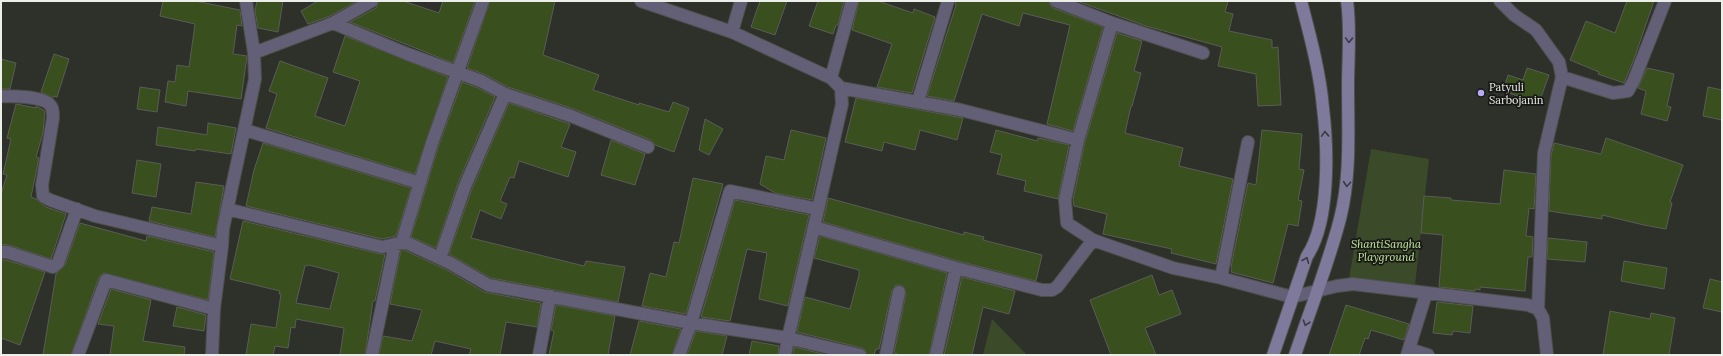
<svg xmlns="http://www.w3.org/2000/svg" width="1723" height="356" viewBox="0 0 1723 356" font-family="Lora,serif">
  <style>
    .green { fill: #3b4b2a }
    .building { fill: #394f1e; stroke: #595d55; fill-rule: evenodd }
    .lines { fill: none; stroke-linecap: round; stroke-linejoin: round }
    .street-casing { stroke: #4c4f49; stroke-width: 14 }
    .secondary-casing { stroke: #4c4f49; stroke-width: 14 }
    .street { stroke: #635f76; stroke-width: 12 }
    .secondary { stroke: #7f799c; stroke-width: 12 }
    .oneway { stroke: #3b3a44 }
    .poi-dot { fill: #b9aaf7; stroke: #171815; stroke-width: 1.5 }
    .labels { text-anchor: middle; stroke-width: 3.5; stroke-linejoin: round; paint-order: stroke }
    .poi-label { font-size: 11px; fill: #eceee9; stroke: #171815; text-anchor: start }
    .park-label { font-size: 11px; font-style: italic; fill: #c5eb9e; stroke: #171815 }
  </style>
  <rect width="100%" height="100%" fill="#2e312a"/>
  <path class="green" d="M1371 149 1429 159 1415 285 1349 279Z
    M992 319 1027 355H983Z"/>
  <path class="building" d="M163 1H195L240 10 242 26 237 25 233 54 247 56 241 99 188 91 186 106 165 102 168 81 175 82 177 65 189 67 195 24 160 16Z
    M257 1H283L278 32 258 28 255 11Z
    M318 1H357L330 16 308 24 301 11Z
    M379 1H403L439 13 443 1H475L453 63 350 22 376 8Z
    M490 1H555L543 55 599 75 593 90 639 105V103L669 112 673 102 689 108 674 152 655 145 651 140 574 109 508 87 484 74 467 68Z
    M760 1H787L775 35 751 27Z
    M818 1H844L838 25H836L833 34 809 26Z
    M859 1H878L913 13 914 9 935 17 912 93 877 87 892 44 852 30Z
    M955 1H1049L1050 5 1053 8 1103 27 1073 131 1047 124 1070 25 1023 13 1019 26 982 14 954 101 927 96 956 5Z
    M1077 1H1228L1225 12 1233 14 1229 31 1272 40V48L1278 47 1281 105 1258 106 1256 74 1218 66 1222 47 1146 26Z
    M1627 1H1654L1634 59 1624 83 1598 74 1599 72 1570 60 1586 21 1615 33Z
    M1117 33 1142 41 1134 71 1141 73 1132 106H1131L1125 133 1183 148 1179 166 1233 179 1216 264 1171 253 1172 249 1103 234 1107 214 1074 206 1073 200 1085 142Z
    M345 36 448 77 415 174 266 128 277 94 269 91 280 61 328 78 315 116 345 126 360 81 333 72Z
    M54 54 69 59 57 97 54 96 53 98 41 92Z
    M1 59 16 63 10 89H1Z
    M1527 68 1549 75 1539 103 1503 91 1508 75 1523 80Z
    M1647 68 1674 74 1667 106 1671 107 1667 121 1641 114 1646 91 1638 88Z
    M462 82 478 88 495 97 458 183 436 248 411 237 439 145Z
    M140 87 160 90 157 112 137 109Z
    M1708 87 1722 90V120L1703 116Z
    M856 98 963 118 957 140 920 130 915 150 884 142 882 151 845 142Z
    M509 103 570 124 561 147 576 152 568 177 519 161 514 178 510 177 500 201 507 204 501 219 480 210 471 238 584 266 586 261 625 267 618 302 491 278 449 254 472 189Z
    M16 104 36 108V106L45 111 43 133 36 157 39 158 31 197 36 199 46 207 66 214 51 259 9 245 1 244V194L7 175 3 174 11 139 7 138Z
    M705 119 723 129 709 155 699 150Z
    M208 123 236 128 231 154 196 149 195 151 156 145 158 127 207 135Z
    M791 130 826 138 812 200 775 193 760 184 766 156 784 160Z
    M996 130 1037 141 1038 138 1069 145 1058 199 1024 191 1026 181 997 174 1002 155 990 152Z
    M1262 130 1302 134 1299 169 1304 170 1298 200 1302 201 1298 226 1288 224 1273 283 1231 272 1232 268 1231 267 1248 183 1256 185Z
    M1606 138 1683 165 1670 202 1672 203 1666 229 1644 225 1602 215V219L1549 211 1551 156 1554 143 1601 154Z
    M611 140 645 154 635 185 601 175Z
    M263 143 411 188 396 236 382 239 246 206 254 170Z
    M137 160 161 164 156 197 132 193Z
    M1504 170 1536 174 1534 209 1529 208 1526 236 1533 237 1532 257H1528L1525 291 1480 287V290L1475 289V291L1439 287 1443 235 1421 233 1424 196 1451 198V200L1500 204Z
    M693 178 723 184 686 314 642 306 650 273 666 277 674 242 679 243Z
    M196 182 224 186 215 237 149 221 152 207 191 214Z
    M828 198 964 235V232L984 237 983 240 1042 255 1036 281 958 261 823 222Z
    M735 200 809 215 788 306 759 299 767 253 747 249 730 321 701 317Z
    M243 221 380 254H385L375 301H373L365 355H340L344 328 296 319 295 328 291 327 288 348 275 346 273 355H246L251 324 276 328 281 294H279L280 291 230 279ZM309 265 339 273 330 309 296 303 305 266Z
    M80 223 146 241 147 236 214 252 208 300 104 273 99 277 71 355H43L56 274 65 265Z
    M820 236 947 273 929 355H901L894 353 906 294 904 287 900 285H896L892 290 879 349H876L874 355H867L865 350 862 348 797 332 805 297 850 309 859 275V270L814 258Z
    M1548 238 1587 242 1585 262 1547 259Z
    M401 250H404L447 270 484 292 541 303 537 327 506 322 500 355H469L471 349 435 341 431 355H379L383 336 412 341 422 310 390 304Z
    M1 260H6L45 272 20 345 1 338Z
    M1624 261 1667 268 1664 289 1621 281Z
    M1152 275 1159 295 1172 290 1181 314 1145 328 1156 355H1111L1090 300Z
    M962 277 1015 291 1009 314 983 307 972 355H944Z
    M1710 279 1722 282V312L1703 308Z
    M111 289 151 300 143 341 185 347 184 355H110L114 326 98 324Z
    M1437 302 1473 306 1470 333 1453 331 1452 335 1433 333Z
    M556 305 615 316 608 355H549L554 331 551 330Z
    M1346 305 1409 324 1404 340 1371 330 1368 339 1365 338 1359 355H1329Z
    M177 307 206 315 204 331 173 326Z
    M1610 311 1650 319 1651 313 1675 318 1669 355H1603Z
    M639 321 681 329 672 355H630Z
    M696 331 727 336 722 355H687Z
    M752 341 779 346 778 355H749Z
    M794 347 827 355H793Z"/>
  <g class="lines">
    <defs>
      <path id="street" d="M641 1 732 32 831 78 841 88 842 104 814 227
        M1056 1 1112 23 1203 53
        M1500 1 1514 15 1536 30 1559 62 1562 77
        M333 23 405 53 481 81 505 94 571 116 648 147
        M732 32 741 1
        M254 53 333 23 372 1
        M831 78 852 1
        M841 88 961 110 1078 140 1065 200 1067 223 1093 240
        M1 96C13 97 47 95 52 108 53 111 53 115 53 118L42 185 43 196 50 200 95 216 222 246
        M918 101 948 1
        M245 130 420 183
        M1078 140 1112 23
        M227 209 382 247 405 242 450 263 488 285 691 323 788 338 814 227 956 268 1042 290H1052L1057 287 1093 240 1173 268 1221 278 1292 297 1337 286 1353 284 1528 305 1538 309 1543 318 1547 355
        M402 242 432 143 483 1
        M1 252H7L53 267 58 263 77 209
        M440 258 465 186 505 94
        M1221 278 1248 142
        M1538 309 1544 153 1562 77 1613 93 1628 91 1634 80 1665 1
        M1409 349 1428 355
        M372 354 395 244
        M78 355 106 280 214 309
        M212 355 214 309 222 246 223 229 255 79 254 53 246 1
        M539 355 550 296
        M679 355 691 323 730 191 818 209
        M785 355 788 338 860 355
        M886 355 899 292
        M936 355 956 268
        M1407 355 1426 294"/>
      <path id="secondary" d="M1273 355 1307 256C1330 222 1328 149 1323 108 1320 72 1310 36 1301 1
        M1295 355C1310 310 1328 265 1340 219 1351 176 1348 131 1348 86 1348 58 1351 29 1347 1"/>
    </defs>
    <use href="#street" class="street-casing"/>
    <use href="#secondary" class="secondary-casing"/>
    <use href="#street" class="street"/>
    <use href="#secondary" class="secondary"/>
  </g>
  <defs><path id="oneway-chevron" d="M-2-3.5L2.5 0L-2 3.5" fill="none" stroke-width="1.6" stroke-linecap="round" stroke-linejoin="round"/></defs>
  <g class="oneway">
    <use href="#oneway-chevron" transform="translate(1349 40) rotate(92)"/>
    <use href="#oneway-chevron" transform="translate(1325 134) rotate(-92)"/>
    <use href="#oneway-chevron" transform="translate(1347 184) rotate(95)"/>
    <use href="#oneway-chevron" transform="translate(1306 260) rotate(-68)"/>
    <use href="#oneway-chevron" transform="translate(1306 323) rotate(109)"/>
  </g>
  <circle class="poi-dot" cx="1481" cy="93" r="4"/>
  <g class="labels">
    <g class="poi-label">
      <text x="1489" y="91">Patyuli<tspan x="1489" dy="13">Sarbojanin</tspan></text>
    </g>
    <g class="park-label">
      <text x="1386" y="248">ShantiSangha<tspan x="1386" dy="13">Playground</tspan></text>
    </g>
  </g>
  <rect width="1723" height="356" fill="none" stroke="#eceee9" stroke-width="4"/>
</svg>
